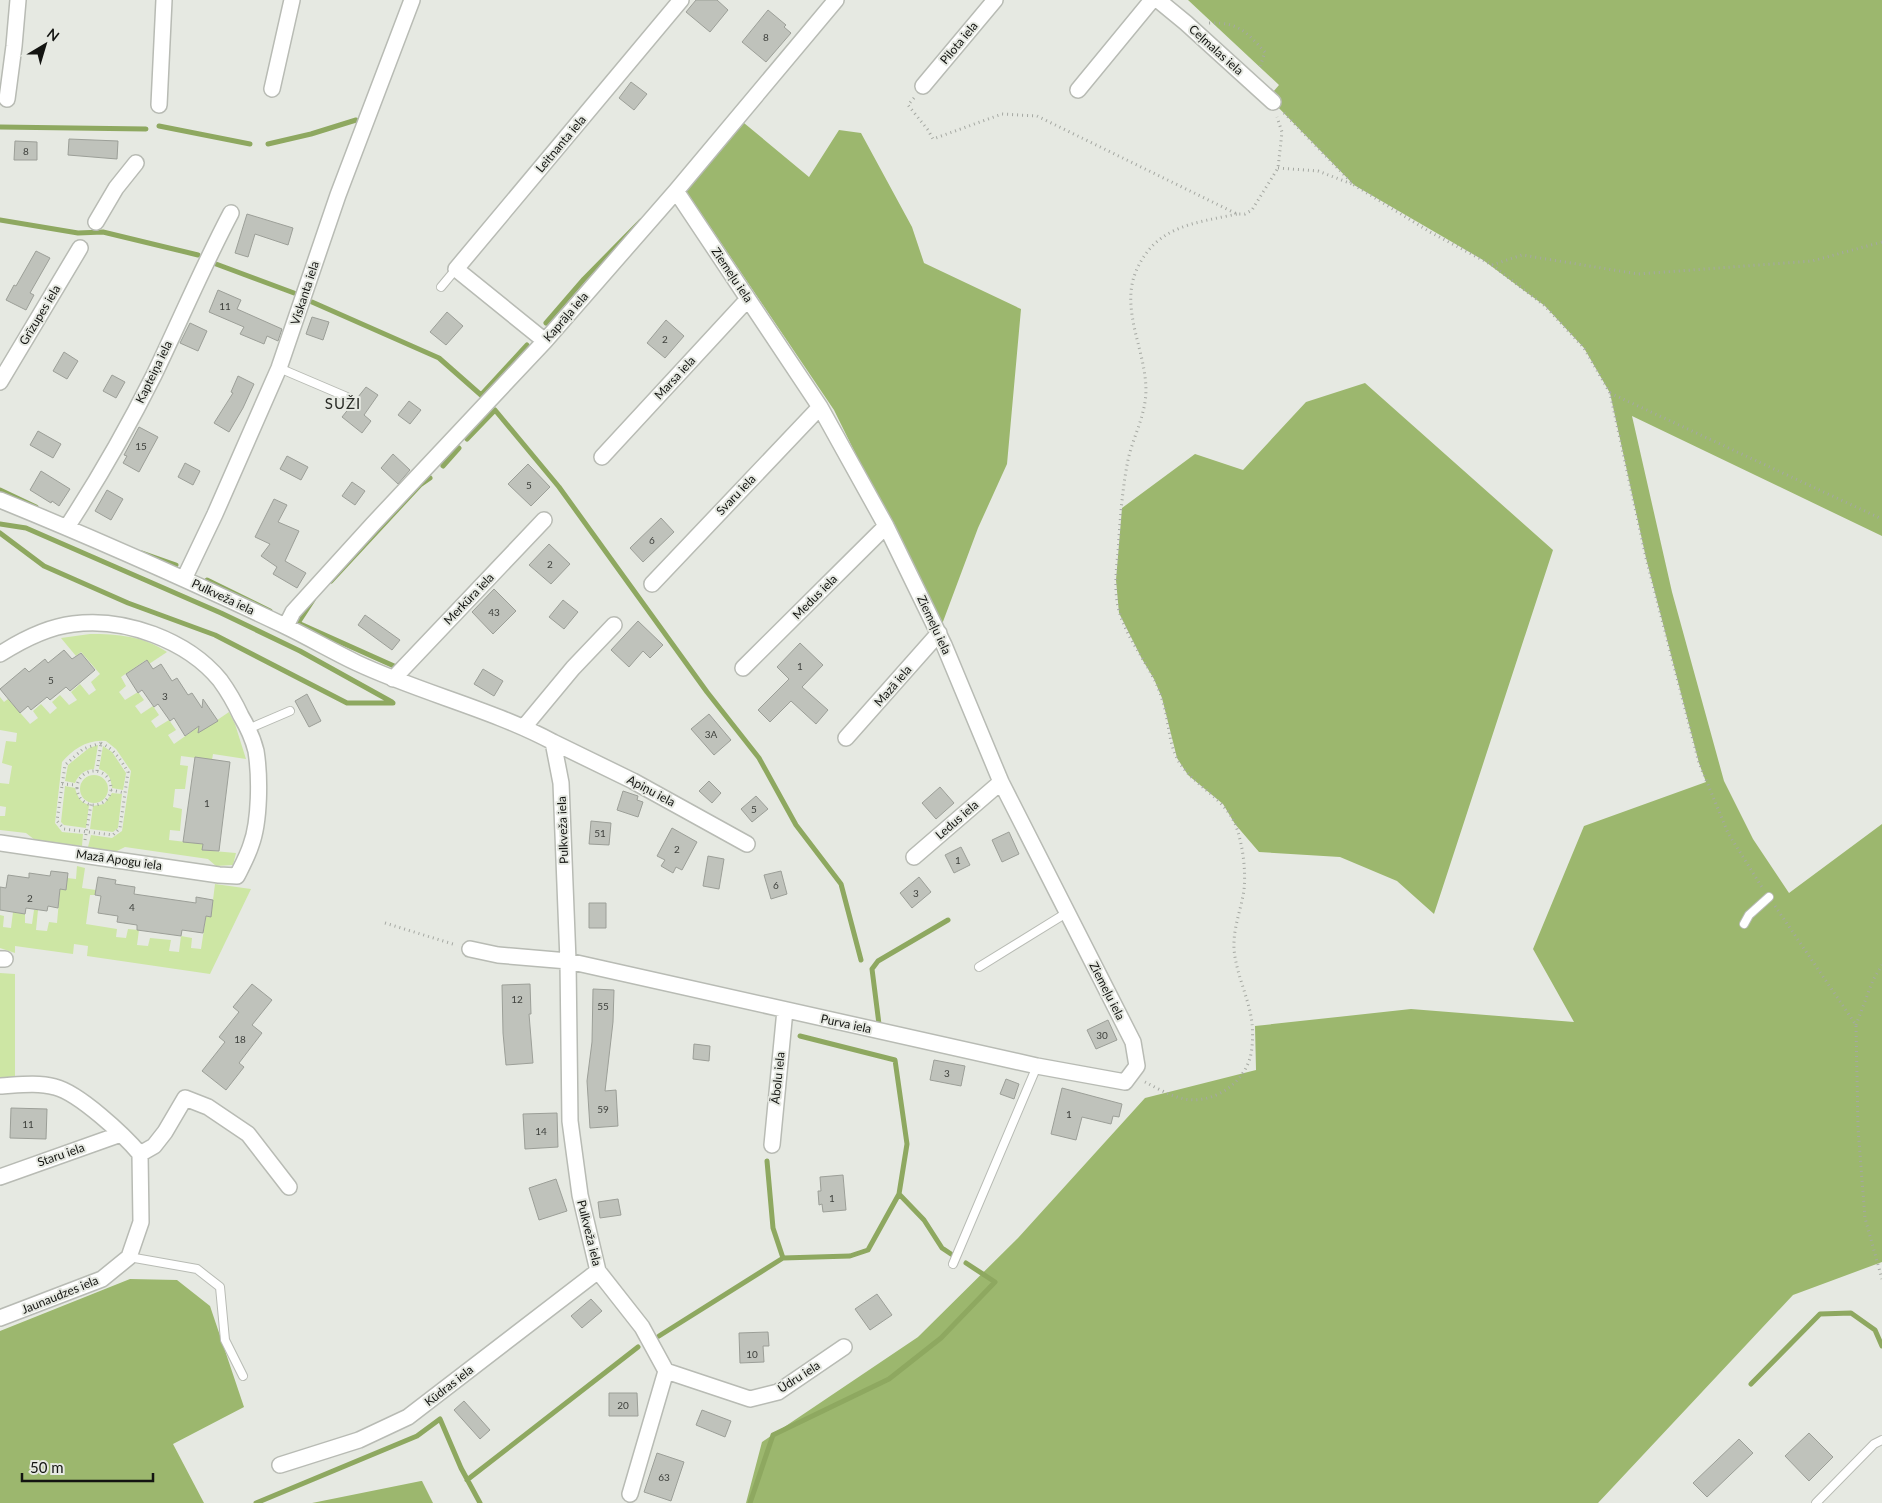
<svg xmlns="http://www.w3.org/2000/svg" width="1882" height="1503" viewBox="0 0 1882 1503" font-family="Lato,sans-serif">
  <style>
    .green { fill: #cde6a4 }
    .forest { fill: #9cb76e }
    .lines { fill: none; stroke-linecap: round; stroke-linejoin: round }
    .stream { stroke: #8ea860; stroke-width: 5 }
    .building { fill: #bfc2bb; stroke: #9c9f98 }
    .lane-casing { stroke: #b8bbb4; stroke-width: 10 }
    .street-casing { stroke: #b8bbb4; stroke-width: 18 }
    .path { stroke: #a5a8a2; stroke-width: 3; stroke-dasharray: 1 4; stroke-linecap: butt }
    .lane { stroke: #fff; stroke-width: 8 }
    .street { stroke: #fff; stroke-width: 15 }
    .labels { text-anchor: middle; stroke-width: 4; stroke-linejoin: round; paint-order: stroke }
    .number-label { font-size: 10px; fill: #3e403c }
    .street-label { font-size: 12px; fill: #131411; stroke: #e6e9e2 }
    .quarter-label { font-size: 15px; letter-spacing: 1px; fill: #292b26; stroke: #e6e9e2 }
  </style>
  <rect width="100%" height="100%" fill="#e6e9e2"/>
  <path class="green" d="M90 634C117 634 144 636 167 652L149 664 146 660 121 677 126 686 119 692 125 700 138 692 144 700 135 706 141 714 153 706 159 715 151 721 156 728 169 720 176 730 168 735 174 744 201 725 204 729 229 712 235 724 246 759 213 754 212 760 181 756 180 765 188 766 185 789H175L173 807 182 809 180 831 170 830 169 840 203 844 202 850 236 853 233 865 216 866 208 859 125 847 115 852 88 847 91 835 112 838 122 831 131 771 116 749 106 741C88 739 73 749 62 762L55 823 62 832 83 834 82 846 35 840 26 833 0 830V816H5L6 807 0 806V783L9 784 12 766 2 763 6 741 16 742 17 733 0 730V697L4 702 8 699 30 724 38 718 33 711 41 704 50 714 57 708 52 702 60 695 69 705 77 700 71 692 80 684 89 695 96 690 91 682 100 674 81 652 76 656 61 638Z
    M98 745 94 769C84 770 79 774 75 783L65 781 68 765 89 748Z
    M103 746 112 752 126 773 123 790 112 788C111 778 109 773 99 769Z
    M80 789a14 14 0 1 1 28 0a14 14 0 1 1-28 0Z
    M65 786 75 788C77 796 80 802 89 805L86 828 64 825 61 822Z
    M112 793 122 794 118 828 113 832 90 829 93 806 104 804Z
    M77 866 85 868 82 888 96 890 95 895H90L86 924 117 929 116 937 126 938 128 929 139 930 137 945 148 946 150 938 171 940 169 951 179 952 181 936 192 938 191 948 201 949 206 916H211L215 884 251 889 210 974 87 956 88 946 74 944 73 954 15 946V953L0 948V915L4 916 3 927 11 928 13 912 25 914V923L32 924 34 910H38L36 930 47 931 49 922 57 923 60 889 66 890 67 878 76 879Z
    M0 973 15 974V1079L0 1081Z"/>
  <path class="forest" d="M1188 0H1882V536L1632 416 1672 592 1724 781 1753 839 1789 893 1882 824V1262L1793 1295 1598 1503H746L762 1442 918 1337 1018 1238 1145 1098 1256 1070 1255 1026 1411 1009 1574 1022 1533 949 1584 826 1706 782 1699 763 1646 558 1610 393 1584 348 1545 306 1483 260 1354 185 1273 102 1266 100 1279 85Z
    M744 123 809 177 839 130 861 133 912 227 924 263 1021 309 1007 464 978 528 941 627 834 410 686 191Z
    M1365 383 1553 550 1434 914 1397 881 1340 857 1259 852 1235 824 1223 804 1188 775 1177 758 1162 698 1154 679 1142 659 1119 613 1116 580 1122 508 1195 454 1243 470 1306 402Z
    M130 1279 177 1280 210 1306 244 1407 173 1444 204 1503H0V1331Z
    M422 1481 433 1503H312L421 1481Z"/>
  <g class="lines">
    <path class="stream" d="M159 126 250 144
      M0 127 146 129
      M268 144 311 134 356 120
      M0 220 78 233 103 232 198 255
      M216 264 294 293
      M312 302 439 358 481 395 527 345
      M546 323 584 279 641 221
      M467 439 495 410 559 487 707 692 759 758 796 825 841 884 861 960
      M443 466 459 448
      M0 490 36 507
      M0 524 26 528 221 613 300 651 392 702
      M0 533 44 566 128 603 215 635 347 703H393
      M142 553 176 565
      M207 580 270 611
      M331 581 420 485 430 478
      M313 600 298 623 394 666
      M879 1024 872 969 878 961 948 920
      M767 1161 773 1228 783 1258
      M899 1194 924 1220 942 1248 951 1254
      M659 1336 783 1258 850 1256 868 1250 899 1194 907 1144 895 1060 800 1036
      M1751 1384 1820 1314 1851 1313 1875 1330 1882 1346
      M467 1480 638 1347
      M256 1503 417 1436 440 1419 461 1468 480 1503
      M750 1503 773 1435 889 1379 941 1338 995 1282 966 1263"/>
  </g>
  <path class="building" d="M696 0H717L728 10 710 32 686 12Z
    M768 10 786 25 784 27 791 33 766 62 742 42Z
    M631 82 647 94 634 110 619 98Z
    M69 139 118 141 117 159 68 155Z
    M15 141 37 142V160H14Z
    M247 214 293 228 288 245 255 234 248 257 235 253Z
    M36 251 50 258 30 293 34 295 26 310 6 300 14 285 16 286Z
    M218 290 241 300 237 309 282 329 278 341 267 336 264 344 240 334 244 327 209 312Z
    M447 312 463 326 446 345 430 332Z
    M312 317 329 322 323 340 306 334Z
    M666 320 684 336 665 358 647 343Z
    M190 323 207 331 198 351 180 343Z
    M64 352 78 361 67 379 53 371Z
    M112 375 125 382 116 398 103 391Z
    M238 376 254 384 243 408 229 432 214 423 233 393 231 392Z
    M366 387 378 395 364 415 371 421 362 433 342 417Z
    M409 401 421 410 410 424 398 415Z
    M139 427 158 437 139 472 123 463 127 456 124 455Z
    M38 431 61 444 53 458 30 445Z
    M393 454 410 470 398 484 381 468Z
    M287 456 308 467 301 480 280 469Z
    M185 463 200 471 193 485 178 477Z
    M528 464 550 487 531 506 508 484Z
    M41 471 70 489 59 506 52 501 51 503 30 490Z
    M352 482 365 491 355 505 342 496Z
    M107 490 123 499 111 520 95 511Z
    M274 499 287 505 278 522 299 531 285 561 306 573 297 588 273 574 277 567 261 556 270 544 255 537Z
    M661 518 674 532 643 562 630 548Z
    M549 544 570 564 551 584 529 565Z
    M494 589 516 611 493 634 472 612Z
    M563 600 578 612 564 629 549 617Z
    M365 615 400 640 392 650 358 625Z
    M638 621 663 645 650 658 643 651 629 667 611 650Z
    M800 643 823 665 802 687 828 710 816 724 791 701 770 722 758 710 789 679 777 667Z
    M64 650 72 659 81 653 95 670 70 691 66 687 50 700 47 697 31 710 28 706 20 713 0 689 25 668 29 672 45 659 48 663Z
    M147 660 153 669 161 664 172 681 177 678 188 695 192 693 202 708 203 699 218 721 198 733 199 726 185 736 174 718 170 721 158 704 154 707 142 690 138 693 126 674Z
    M483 669 503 681 494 696 474 684Z
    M307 694 321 721 309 727 295 701Z
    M709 714 731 740 714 755 691 729Z
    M195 757 230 762 219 851 202 850 203 844 183 842Z
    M709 781 721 793 712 803 699 791Z
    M940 787 954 803 936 819 922 803Z
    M623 791 638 796 637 800 643 802 638 817 617 810Z
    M756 796 768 809 752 822 741 809Z
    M591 821 611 823 609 845 589 844Z
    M672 828 697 842 682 870 676 867 673 873 661 866 665 860 657 856Z
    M1009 832 1019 854 1002 862 992 840Z
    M961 847 970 865 954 873 945 855Z
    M708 856 724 859 719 889 703 886Z
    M51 871 68 873 66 890 60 889 58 908 48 906 47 911 26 908 25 914 0 910V887L6 888 8 875 29 878V873L50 876Z
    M781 871 787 894 771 899 764 875Z
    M98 877 116 880 115 884 135 887 134 894 196 903V897L213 900 211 917 206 916 203 933 182 930 181 936 137 930V925L117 922 118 916 98 913 101 896 95 895Z
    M919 877 931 892 912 908 900 893Z
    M589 903H606V928H589Z
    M252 984 272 1000 252 1025 262 1033 239 1063 244 1067 226 1090 202 1071 225 1042 219 1037 239 1012 233 1007Z
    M530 984 531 1014H529L533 1063 506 1065 503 1033 502 985Z
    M593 989 614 990 613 1022 605 1091 616 1090 618 1126 590 1128 587 1081 592 1042Z
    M1108 1020 1117 1040 1096 1049 1087 1030Z
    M694 1044 710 1046 709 1061 693 1059Z
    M934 1060 965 1066 961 1086 930 1080Z
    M1006 1079 1019 1084 1014 1099 1000 1094Z
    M1062 1088 1122 1104 1119 1117 1113 1116 1111 1124 1082 1117 1076 1140 1051 1134Z
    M11 1108 47 1109 46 1139 10 1138Z
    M557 1113 558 1147 525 1149 523 1114Z
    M843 1175 846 1210 823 1212 822 1204 819 1205 818 1191H821L820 1177Z
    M556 1179 567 1211 539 1220 529 1188Z
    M618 1199 621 1215 600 1218 598 1202Z
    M877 1294 892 1315 870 1330 855 1309Z
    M591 1299 602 1311 582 1328 571 1316Z
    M768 1332 769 1346H763L764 1362 740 1363 739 1333Z
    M609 1393H637L638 1416H609Z
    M464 1401 490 1430 480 1439 454 1410Z
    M702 1410 731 1421 725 1437 696 1425Z
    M1809 1433 1833 1457 1809 1481 1785 1456Z
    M1739 1439 1753 1453 1707 1497 1693 1483Z
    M657 1453 684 1462 671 1501 644 1492Z"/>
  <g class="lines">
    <defs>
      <path id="lane" d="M441 287 456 269
        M279 368 347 397
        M248 729 290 711
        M1744 924 1749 915 1769 897
        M979 967 1068 912
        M129 1257 197 1269 220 1287 225 1340 243 1376
        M953 1264 1037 1066
        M1816 1503 1874 1444 1882 1440"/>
      <path id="street" d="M1158 0 1186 23 1273 102
        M923 86 995 0
        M272 89 292 0
        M1078 90 1152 0
        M7 99 14 46 18 0
        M159 105 164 0
        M96 222 116 188 136 163
        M545 341 456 269 681 0
        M0 382 80 248
        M602 457 748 299
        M0 500C96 539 190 581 283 625 308 637 332 651 357 663 421 693 491 709 553 742L561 783 568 961 570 1121 580 1195 598 1271 642 1327 666 1371 630 1494
        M67 527C99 478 128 427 154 375 180 321 203 266 231 213
        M184 579 215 514 279 368 338 195 412 0
        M652 584 820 407
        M286 626 293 612 373 524 545 341 676 191 836 0
        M0 654C22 640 47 627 73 624 124 617 187 640 220 680 228 691 235 703 241 716 247 726 253 739 256 751 260 776 260 821 251 845 248 855 242 866 237 876L219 875 0 843
        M743 668 886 526
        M393 679 544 520
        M524 727 573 668 614 625
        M846 738 939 633
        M553 742 633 781 747 844
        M914 857 1001 782
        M470 949 498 955 568 961 1037 1066 1125 1082 1137 1066 1133 1042 1001 782 944 645 886 526 820 407 676 191
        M0 959H5
        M0 1086C18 1085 37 1082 55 1087 79 1093 124 1135 140 1154L141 1222 129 1257 102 1279 0 1318
        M772 1145 785 1010
        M140 1154 154 1146 165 1132 185 1098 208 1107 248 1134 289 1187
        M0 1177 121 1134
        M666 1371 750 1399 778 1392 844 1347
        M280 1465 359 1440 408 1417 598 1271"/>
    </defs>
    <use href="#lane" class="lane-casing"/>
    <use href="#street" class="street-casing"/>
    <path class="path" d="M1209 23C1239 22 1246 32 1265 52L1259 70
      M914 98 908 105 928 130 933 139 1002 114 1037 116 1237 214H1245L1252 210 1278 168 1282 132 1277 117
      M1284 113 1354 185 1430 232 1492 265 1545 306 1584 348 1610 393 1646 558 1699 763 1728 833 1763 889
      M1278 168 1318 171 1352 184
      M1492 265 1522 255 1638 274 1812 261 1882 242
      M1610 393 1882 519
      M101 743C114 749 121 760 128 772L120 828 113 835 64 829 57 821 65 765 83 749Z
      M97 771 101 743
      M77 788a17 17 0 1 1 34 0a17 17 0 1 1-34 0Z
      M62 784 77 785
      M111 790 125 793
      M85 840 91 804
      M1775 906 1856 1025 1858 1128 1865 1218 1882 1279
      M385 923 456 945
      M1856 1025 1873 980 1882 965
      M1145 1082C1157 1088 1170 1096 1184 1099 1212 1104 1240 1086 1249 1061 1253 1051 1253 1033 1252 1023 1249 998 1236 974 1234 949 1233 928 1241 910 1244 890 1246 870 1243 846 1236 826 1225 798 1194 786 1179 762 1168 744 1169 719 1162 699 1153 668 1128 643 1119 611 1114 592 1116 571 1118 552 1120 521 1122 490 1128 460 1132 441 1142 422 1145 402 1152 359 1117 312 1137 269 1157 225 1196 223 1237 214"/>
    <use href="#lane" class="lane"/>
    <use href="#street" class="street"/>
  </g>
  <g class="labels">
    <g class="number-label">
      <text x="766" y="41">8</text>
      <text x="26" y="155">8</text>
      <text x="225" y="310">11</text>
      <text x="665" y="343">2</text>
      <text x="141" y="450">15</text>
      <text x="529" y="489">5</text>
      <text x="652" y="544">6</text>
      <text x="550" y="568">2</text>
      <text x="494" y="616">43</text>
      <text x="800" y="670">1</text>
      <text x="51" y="684">5</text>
      <text x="165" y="700">3</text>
      <text x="711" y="738">3A</text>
      <text x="207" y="807">1</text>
      <text x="754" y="813">5</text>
      <text x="600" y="837">51</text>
      <text x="677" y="853">2</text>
      <text x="958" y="864">1</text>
      <text x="776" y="889">6</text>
      <text x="916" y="897">3</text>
      <text x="30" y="902">2</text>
      <text x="132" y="911">4</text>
      <text x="517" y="1003">12</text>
      <text x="603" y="1010">55</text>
      <text x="1102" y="1039">30</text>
      <text x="240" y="1043">18</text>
      <text x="947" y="1077">3</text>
      <text x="603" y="1113">59</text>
      <text x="1069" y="1118">1</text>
      <text x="28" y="1128">11</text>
      <text x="541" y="1135">14</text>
      <text x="832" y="1202">1</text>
      <text x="752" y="1358">10</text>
      <text x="623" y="1409">20</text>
      <text x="664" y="1481">63</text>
    </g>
    <g class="street-label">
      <text transform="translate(959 43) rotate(-50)" y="4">Pilota iela</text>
      <text transform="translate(1216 50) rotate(42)" y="4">Ceļmalas iela</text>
      <text transform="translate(561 144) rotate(-50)" y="4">Leitnanta iela</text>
      <text transform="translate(732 275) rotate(56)" y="4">Ziemeļu iela</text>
      <text transform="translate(305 293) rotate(-72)" y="4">Viskanta iela</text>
      <text transform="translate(40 315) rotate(-59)" y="4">Grīzupes iela</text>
      <text transform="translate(566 317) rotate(-49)" y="4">Kaprāļa iela</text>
      <text transform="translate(154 372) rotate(-64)" y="4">Kapteiņa iela</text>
      <text transform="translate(675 378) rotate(-47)" y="4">Marsa iela</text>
      <text transform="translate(736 495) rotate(-46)" y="4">Svaru iela</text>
      <text transform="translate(223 597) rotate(25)" y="4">Pulkveža iela</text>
      <text transform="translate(815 597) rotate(-45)" y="4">Medus iela</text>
      <text transform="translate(469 599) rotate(-46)" y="4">Merkūra iela</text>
      <text transform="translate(934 625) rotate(65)" y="4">Ziemeļu iela</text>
      <text transform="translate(893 686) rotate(-49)" y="4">Mazā iela</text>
      <text transform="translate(651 791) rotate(28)" y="4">Apiņu iela</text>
      <text transform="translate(957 820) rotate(-41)" y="4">Ledus iela</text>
      <text transform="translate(563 830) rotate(-92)" y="4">Pulkveža iela</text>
      <text transform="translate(119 860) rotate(8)" y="4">Mazā Apogu iela</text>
      <text transform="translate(1107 991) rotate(63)" y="4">Ziemeļu iela</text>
      <text transform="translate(846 1024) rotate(12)" y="4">Purva iela</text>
      <text transform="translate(778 1078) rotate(-84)" y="4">Ābolu iela</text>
      <text transform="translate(61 1155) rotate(-19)" y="4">Staru iela</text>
      <text transform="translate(589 1233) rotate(76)" y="4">Pulkveža iela</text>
      <text transform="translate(60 1295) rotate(-22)" y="4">Jaunaudzes iela</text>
      <text transform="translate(799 1377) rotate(-33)" y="4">Ūdru iela</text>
      <text transform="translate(449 1386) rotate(-38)" y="4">Kūdras iela</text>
    </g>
    <g class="quarter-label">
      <text x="343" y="409">SUŽI</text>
    </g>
  </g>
  <g transform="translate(45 45) rotate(38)" stroke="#e6e9e2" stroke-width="4" paint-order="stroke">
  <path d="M0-4L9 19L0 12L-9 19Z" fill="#131411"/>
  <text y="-8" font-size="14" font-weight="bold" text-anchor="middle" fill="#131411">N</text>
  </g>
  <path d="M22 1473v8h131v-8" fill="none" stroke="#131411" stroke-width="2.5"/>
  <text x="30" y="1473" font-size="15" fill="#131411" stroke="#e6e9e2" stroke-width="4" paint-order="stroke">50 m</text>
</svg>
